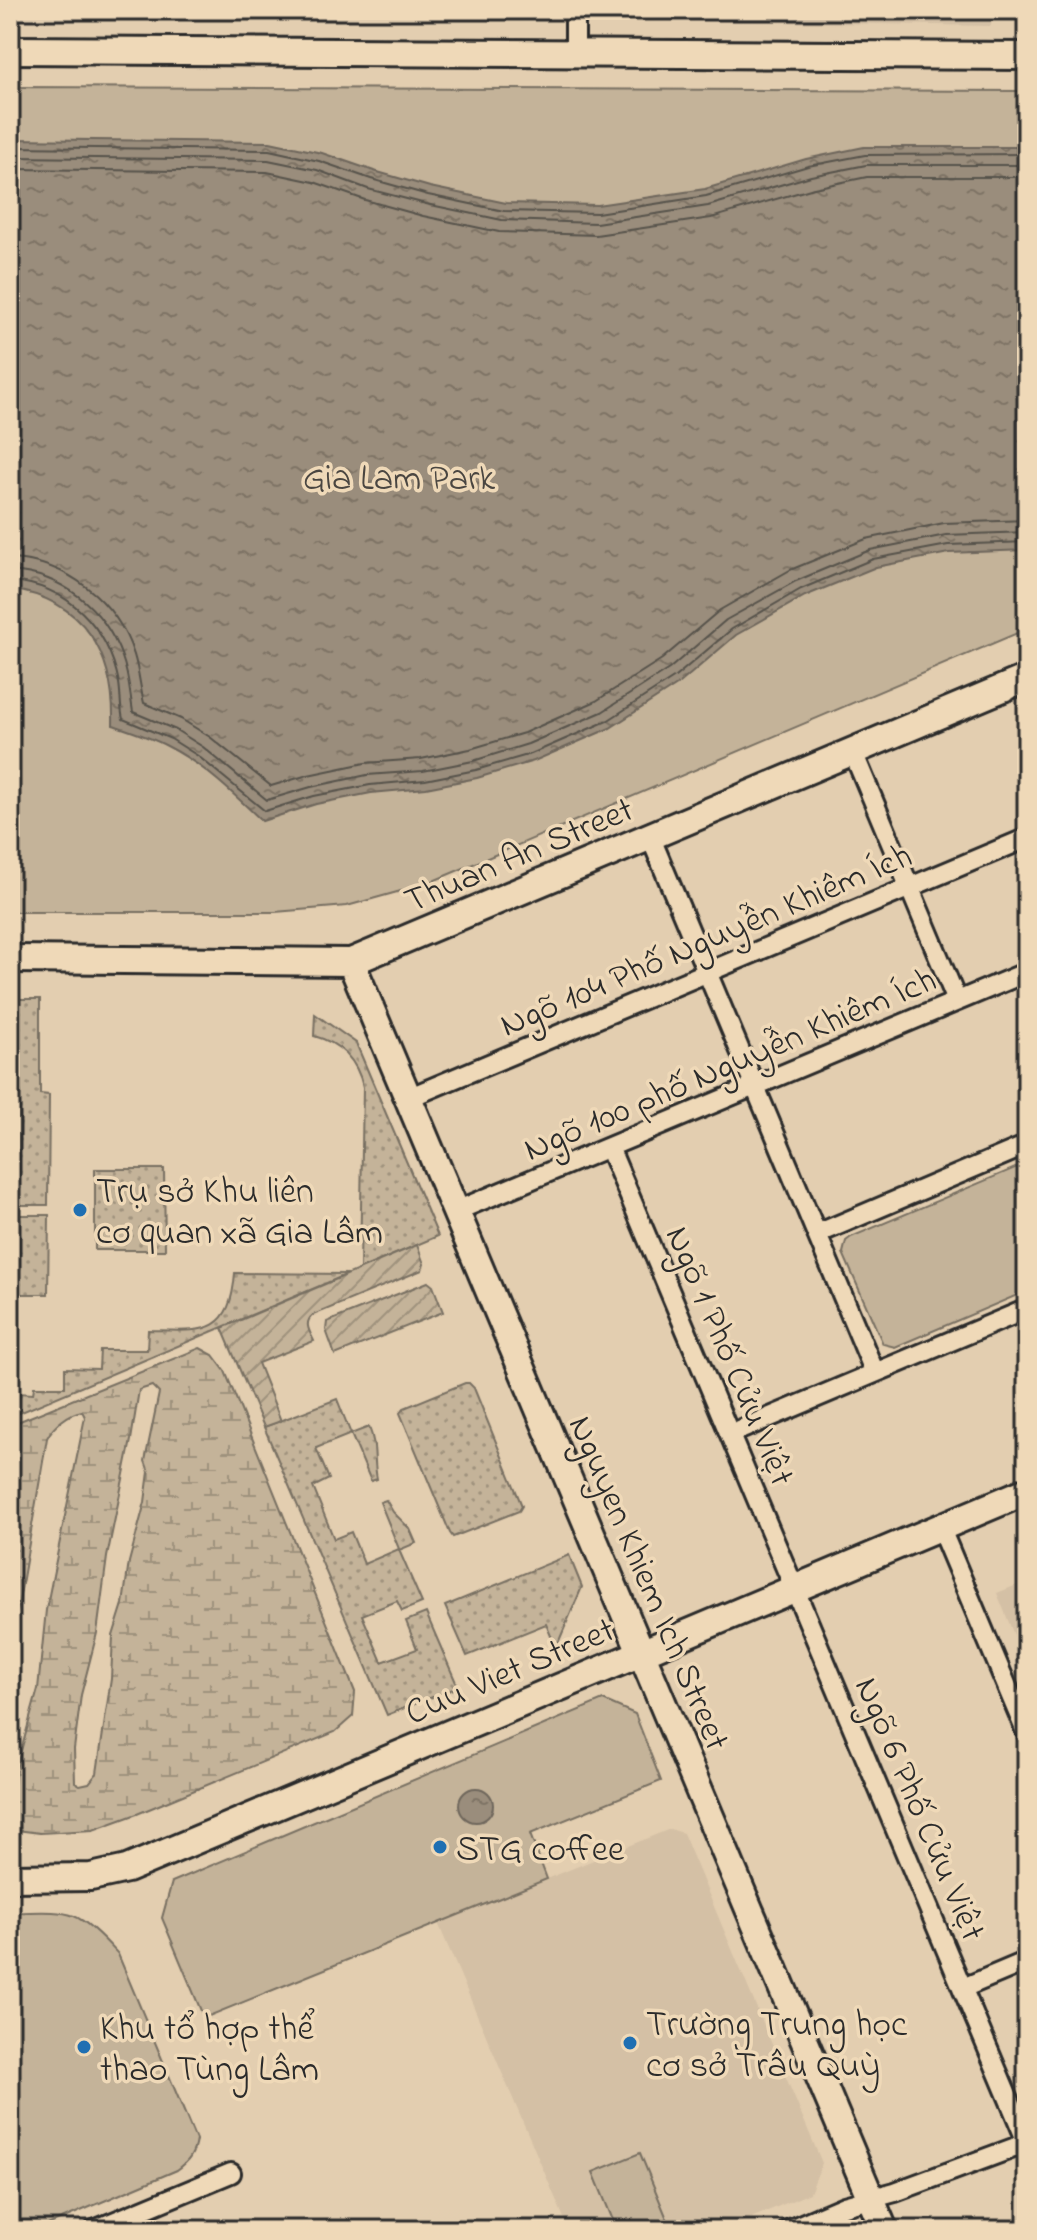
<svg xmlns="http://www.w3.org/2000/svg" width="1037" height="2240" viewBox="0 0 1037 2240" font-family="'Indie Flower',sans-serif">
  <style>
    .built { fill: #d4c0a5 }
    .grass { fill: url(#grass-dots); stroke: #786f62; stroke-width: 2 }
    .wetland { fill: url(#wetland-marsh); stroke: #786f62; stroke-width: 2; fill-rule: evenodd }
    .park { fill: #c4b399; stroke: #786f62; stroke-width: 2 }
    .garden { fill: url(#garden-furrows); stroke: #786f62; stroke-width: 2 }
    .water { fill: url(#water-ripples); stroke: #6e665b; stroke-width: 2 }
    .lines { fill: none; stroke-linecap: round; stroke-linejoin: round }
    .shore { stroke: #57524b; stroke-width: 2 }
    .street-casing { stroke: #2b2b2b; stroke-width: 24 }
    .secondary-casing { stroke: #2b2b2b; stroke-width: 32 }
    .street { stroke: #efd9b8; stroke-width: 18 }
    .secondary { stroke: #efd9b8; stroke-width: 26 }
    .poi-dot { fill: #1f6fb2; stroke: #efd9b8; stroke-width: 3 }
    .labels { text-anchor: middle; stroke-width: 7; stroke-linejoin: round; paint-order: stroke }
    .park-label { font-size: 36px; fill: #4a4641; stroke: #efd9b8 }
    .street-label { font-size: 36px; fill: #2b2b2b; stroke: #efd9b8 }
    .poi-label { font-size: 36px; fill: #2b2b2b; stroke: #efd9b8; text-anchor: start }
  </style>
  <defs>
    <pattern id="grass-dots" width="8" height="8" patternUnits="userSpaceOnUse" patternTransform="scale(2)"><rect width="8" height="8" fill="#c4b399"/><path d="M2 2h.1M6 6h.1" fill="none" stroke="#9f927d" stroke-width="1.8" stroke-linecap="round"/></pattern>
    <pattern id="wetland-marsh" width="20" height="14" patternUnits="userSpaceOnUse" patternTransform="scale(2)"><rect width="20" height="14" fill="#c4b399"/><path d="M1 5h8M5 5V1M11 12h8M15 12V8" fill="none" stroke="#9f927d"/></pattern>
    <pattern id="garden-furrows" width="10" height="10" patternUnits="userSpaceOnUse" patternTransform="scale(2)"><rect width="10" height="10" fill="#c4b399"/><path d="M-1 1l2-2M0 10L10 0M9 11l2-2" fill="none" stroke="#9f927d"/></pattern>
    <pattern id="water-ripples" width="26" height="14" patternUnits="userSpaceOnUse" patternTransform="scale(2)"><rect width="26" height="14" fill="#9a8d7b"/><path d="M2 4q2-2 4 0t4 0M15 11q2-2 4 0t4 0" fill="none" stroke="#7e7365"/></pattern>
  </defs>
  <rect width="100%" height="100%" fill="#e3ceb0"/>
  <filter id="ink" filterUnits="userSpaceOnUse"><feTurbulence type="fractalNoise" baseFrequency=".0125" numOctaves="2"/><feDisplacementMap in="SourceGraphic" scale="16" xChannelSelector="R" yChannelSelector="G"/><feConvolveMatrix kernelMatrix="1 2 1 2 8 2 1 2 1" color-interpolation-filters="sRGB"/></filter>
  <g filter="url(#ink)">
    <path class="built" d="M635 10H991V26L645 20Z
      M1027 1581V1667L997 1593Z
      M670 1829 683 1833 822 2163 810 2193 723 2230H569L438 1923Z"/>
    <path class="grass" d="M19 999H40V1094L49 1095 48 1205H19Z
      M315 1014 356 1043 438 1236 360 1269 363 1087C357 1060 340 1043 314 1036Z
      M95 1169H164L165 1250H95Z
      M19 1215H49L48 1294H19Z
      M235 1273 348 1274 17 1414 18 1393 33 1394 34 1387H65V1368L99 1369 100 1350H147L148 1330C202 1331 230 1338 235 1273Z
      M465 1383H469L474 1388 522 1506 519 1511 453 1537 450 1533 400 1413 404 1408Z
      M337 1399 351 1434 369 1427C377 1447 373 1458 377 1479L371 1481 351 1434 316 1448 329 1479 313 1487 334 1539 351 1532 364 1564 399 1549 380 1502 386 1500 393 1512 410 1529 416 1543 399 1550 422 1603 402 1611 397 1601 362 1615 382 1662 417 1649 406 1621 426 1613 458 1687 387 1715 264 1427Z
      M569 1555 582 1587 556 1648 546 1624 467 1656 445 1606Z"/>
    <path class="wetland" d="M200 1348 213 1355 225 1371 355 1692 353 1716 335 1732 137 1814 93 1830 40 1833 17 1830 11 1809 16 1769 38 1689 46 1610 85 1417 82 1411C69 1413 53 1426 47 1438L10 1654V1425ZM152 1386 159 1393 145 1461 149 1472 145 1502 129 1562 123 1604 113 1636 111 1679 97 1773 89 1783 80 1785 75 1782 74 1749 81 1695 97 1633 107 1557 131 1440 139 1390Z"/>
    <path class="park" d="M10 87 1027 91V629L426 884 347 906 275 912H10Z
      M1027 1163V1291L895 1347 883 1344 843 1253 846 1241 851 1237Z
      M603 1700 635 1714 661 1781 530 1834 547 1879 204 2018 162 1918 172 1882Z
      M10 1912C30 1913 55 1909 74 1916 89 1922 108 1943 118 1954L196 2140C194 2155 188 2162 177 2170L36 2230H10Z
      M640 2153 670 2226 660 2230H617L593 2172Z"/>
    <path class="garden" d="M417 1245 424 1264 422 1270 313 1315C303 1323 310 1332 314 1341L258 1363 281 1421 264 1427 222 1328Z
      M428 1282 433 1286 443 1312 335 1355 326 1330 327 1322Z"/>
    <path class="water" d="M10 139 270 142 322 153 374 171 430 187 506 203 597 205 705 189 806 159 864 147H1027V550L949 553 876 567 805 596 736 635 680 683 610 728 534 761 477 778 426 788 371 793 316 804 262 821C233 793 203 764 167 746 150 737 131 731 113 725 115 653 84 600 10 589Z
      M459 1805a17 17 0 1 1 34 0a17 17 0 1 1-34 0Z"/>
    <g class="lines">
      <path class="shore" d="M10 147 269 150 319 161 371 179 428 195 504 211 597 213 706 196 808 166 865 155 1027 154
        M10 157 268 160 317 170 368 189 426 204 502 220 596 223 708 206 811 176 866 165H1027
        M10 169 267 172 314 182 365 200 423 216 499 232 596 235 711 218 814 188 867 177H1027
        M10 559C67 561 117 601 134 655 139 671 140 687 144 703L181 719 210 737 271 786 308 775 365 763 421 759 470 749 524 733 596 701 662 659 720 610 790 570 866 539 944 523 1027 520
        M10 571C63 574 104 608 122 657 129 675 130 694 133 712L176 730 203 747 267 800 311 787 367 775 423 771 473 761 528 744 602 712 669 669 726 620 796 581 870 550 946 535 1027 532
        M10 581C68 585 108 627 119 683 121 695 120 708 123 719L171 739 198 756 265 811 314 796 370 785 425 780 476 770 531 754 607 721 675 677 732 629 801 589 873 559 948 545 1027 542"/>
      <defs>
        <path id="street" d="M575 54V10
          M853 752 957 1001
          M650 836 875 1373
          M408 1098 1027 838
          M609 1147 1027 2142
          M456 1211 1027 972
          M817 1234 1027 1145
          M730 1434 1027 1309
          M940 1527 1027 1734
          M963 1988 1027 1961
          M94 2230 231 2173
          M788 2230 844 2206 895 2192 1027 2143"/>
        <path id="secondary" d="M10 50 1027 56
          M10 959 351 962 1027 678
          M351 962 884 2230
          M10 1878 91 1877 127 1869 1027 1491"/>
      </defs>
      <use href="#street" class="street-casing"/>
      <use href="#secondary" class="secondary-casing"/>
      <use href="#street" class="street"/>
      <use href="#secondary" class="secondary"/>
    </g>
  </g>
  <g class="poi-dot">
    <circle cx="80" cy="1210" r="8"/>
    <circle cx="440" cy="1847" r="8"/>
    <circle cx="630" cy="2043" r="8"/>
    <circle cx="84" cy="2047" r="8"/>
  </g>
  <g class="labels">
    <g class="park-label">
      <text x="399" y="489">Gia Lam Park</text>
    </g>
    <g class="street-label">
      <text transform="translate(518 853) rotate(-23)" y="13">Thuan An Street</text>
      <text transform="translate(705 938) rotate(-23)" y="13">Ngõ 104 Phố Nguyễn Khiêm Ích</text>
      <text transform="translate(729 1062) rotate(-23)" y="13">Ngõ 100 phố Nguyễn Khiêm Ích</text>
      <text transform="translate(732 1355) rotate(67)" y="13">Ngõ 1 Phố Cửu Việt</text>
      <text transform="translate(651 1582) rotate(67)" y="13">Nguyen Khiem Ich Street</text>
      <text transform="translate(509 1669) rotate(-23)" y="13">Cuu Viet Street</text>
      <text transform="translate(922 1808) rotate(67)" y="13">Ngõ 6 Phố Cửu Việt</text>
    </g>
    <g class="poi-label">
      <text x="96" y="1202">Trụ sở Khu liên<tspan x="96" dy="41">cơ quan xã Gia Lâm</tspan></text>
      <text x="456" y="1860">STG coffee</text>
      <text x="646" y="2035">Trường Trung học<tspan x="646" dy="41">cơ sở Trâu Quỳ</tspan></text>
      <text x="100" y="2039">Khu tổ hợp thể<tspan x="100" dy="41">thao Tùng Lâm</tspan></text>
    </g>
  </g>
  <rect width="1037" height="2240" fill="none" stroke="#efd9b8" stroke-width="40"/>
  <rect x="20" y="20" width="997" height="2200" fill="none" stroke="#2b2b2b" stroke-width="3" filter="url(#ink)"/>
</svg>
